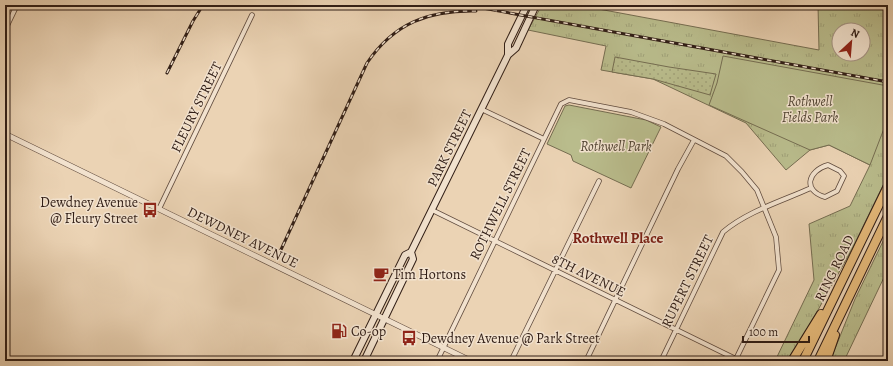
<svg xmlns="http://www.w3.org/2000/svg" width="893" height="366" viewBox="0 0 893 366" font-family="Alegreya,serif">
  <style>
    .grass { fill: url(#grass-tufts); stroke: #756d51; fill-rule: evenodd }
    .park { fill: #b9bc8c; stroke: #756d51 }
    .garden { fill: url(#garden-dots); stroke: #756d51 }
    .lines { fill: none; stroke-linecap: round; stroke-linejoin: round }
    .minor-casing { stroke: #604b3e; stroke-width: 5.5 }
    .tertiary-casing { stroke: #604b3e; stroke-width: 6 }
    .secondary-casing { stroke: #311e16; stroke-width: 8 }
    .motorway-casing { stroke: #311e16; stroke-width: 10 }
    .minor { stroke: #f2e2ce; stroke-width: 4 }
    .tertiary { stroke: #f2e2ce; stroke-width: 5 }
    .secondary { stroke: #f2e2ce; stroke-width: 6 }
    .motorway { stroke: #e6ba7a; stroke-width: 8 }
    .rail-casing { stroke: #311e16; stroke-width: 3 }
    .rail { stroke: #f2e2ce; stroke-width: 1.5; stroke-dasharray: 4.5; stroke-linecap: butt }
    .labels { text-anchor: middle; stroke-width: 3; stroke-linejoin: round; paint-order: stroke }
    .park-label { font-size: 14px; font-style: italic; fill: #534634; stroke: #f2e2ce }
    .street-label { font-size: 14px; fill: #311e16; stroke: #f2e2ce }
    .poi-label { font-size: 14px; fill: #311e16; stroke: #f2e2ce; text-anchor: start }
    .neighbourhood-label { font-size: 15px; font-weight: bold; fill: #7a1f14; stroke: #f2e2ce }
  </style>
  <defs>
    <pattern id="grass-tufts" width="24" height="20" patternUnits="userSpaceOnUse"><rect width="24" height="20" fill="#b9bc8c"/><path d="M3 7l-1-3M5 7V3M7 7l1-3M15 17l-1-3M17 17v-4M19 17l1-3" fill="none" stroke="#a0a178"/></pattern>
    <pattern id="garden-dots" width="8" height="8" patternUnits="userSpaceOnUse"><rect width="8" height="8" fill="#b9bc8c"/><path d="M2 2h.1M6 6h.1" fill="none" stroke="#a0a178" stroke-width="1.8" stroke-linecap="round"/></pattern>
  </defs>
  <rect width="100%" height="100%" fill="#ebd3b4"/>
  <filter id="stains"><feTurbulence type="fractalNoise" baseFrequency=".005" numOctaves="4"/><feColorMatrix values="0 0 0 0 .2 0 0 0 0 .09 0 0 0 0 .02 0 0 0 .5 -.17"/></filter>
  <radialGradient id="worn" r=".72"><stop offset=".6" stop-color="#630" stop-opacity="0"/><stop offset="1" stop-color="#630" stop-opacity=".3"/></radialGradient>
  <path class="grass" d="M542 5H577L819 50 818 5H888V175L852 249 813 319 787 361H775L814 280 809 224 850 206 870 165 829 145 810 150 786 170 746 123 653 79 601 70 606 46 528 30ZM839 30H863V54H839Z
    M888 231V269L844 361H830L855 299Z"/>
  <path class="park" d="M723 56 888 86V118L870 165 829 145 810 150 709 105 717 83Z
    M569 105 646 120 661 127 631 188 573 161 571 155 547 144 565 106Z"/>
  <path class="garden" d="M615 57 669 67 716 74 710 95 653 79 612 72Z"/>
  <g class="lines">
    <defs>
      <path id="minor" d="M5 30 17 5
        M481 109 544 139
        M828 165 840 171 844 176 837 191 825 197C803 191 807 171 828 165Z
        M159 209 252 15
        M432 210 736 359
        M437 361 561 104 569 100 631 112 664 124 726 156 742 172 757 190 776 237 779 270 735 361
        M511 361 599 181
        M586 361 678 169 694 140
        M661 361 723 232C748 211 782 201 811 188
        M885 361 888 354"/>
      <path id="tertiary" d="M5 134 471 361"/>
      <path id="secondary" d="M508 55V44L527 5
        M353 361 405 255 411 252 508 55 516 48 536 5
        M364 361 413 259 411 252"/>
      <path id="motorway" d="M792 361 821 314
        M803 361 888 186
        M818 361 888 216
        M826 361 835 335"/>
    </defs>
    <use href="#minor" class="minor-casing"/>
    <use href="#tertiary" class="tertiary-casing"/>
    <use href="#secondary" class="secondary-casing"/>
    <use href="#motorway" class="motorway-casing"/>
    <use href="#minor" class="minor"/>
    <use href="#tertiary" class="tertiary"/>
    <use href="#secondary" class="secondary"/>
    <use href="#motorway" class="motorway"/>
    <defs>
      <path id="rail" d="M466 5 888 82
        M167 73 193 21 203 5
        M279 254 367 63C394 23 429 10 476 11"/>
    </defs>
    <use href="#rail" class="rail-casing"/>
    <use href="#rail" class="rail"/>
  </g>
  <defs>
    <symbol id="bus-bare" viewBox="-9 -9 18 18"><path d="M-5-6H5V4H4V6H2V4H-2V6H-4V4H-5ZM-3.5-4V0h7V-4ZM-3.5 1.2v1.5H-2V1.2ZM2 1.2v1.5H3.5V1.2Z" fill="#8f2418" stroke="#f2e2ce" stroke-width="2.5" paint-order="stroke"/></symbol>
    <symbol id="cafe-bare" viewBox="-9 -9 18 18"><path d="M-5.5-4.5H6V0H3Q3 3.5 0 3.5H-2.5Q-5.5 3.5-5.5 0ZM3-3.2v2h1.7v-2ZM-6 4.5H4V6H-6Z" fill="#8f2418" stroke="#f2e2ce" stroke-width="2.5" paint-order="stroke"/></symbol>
    <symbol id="fuel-bare" viewBox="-9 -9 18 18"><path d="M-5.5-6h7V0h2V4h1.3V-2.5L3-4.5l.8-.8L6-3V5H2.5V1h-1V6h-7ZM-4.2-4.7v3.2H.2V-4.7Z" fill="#8f2418" stroke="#f2e2ce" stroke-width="2.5" paint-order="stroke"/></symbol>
  </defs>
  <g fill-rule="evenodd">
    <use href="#bus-bare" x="139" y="199" width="22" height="22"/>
    <use href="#cafe-bare" x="370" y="263" width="22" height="22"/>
    <use href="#fuel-bare" x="328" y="320" width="22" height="22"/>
    <use href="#bus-bare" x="398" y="327" width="22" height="22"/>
  </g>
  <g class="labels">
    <g class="park-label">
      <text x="810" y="106">Rothwell<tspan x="810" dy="16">Fields Park</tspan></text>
      <text x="616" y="151">Rothwell Park</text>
    </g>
    <g class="street-label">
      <text transform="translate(196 107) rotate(-64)" y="5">FLEURY STREET</text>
      <text transform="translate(449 148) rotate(-64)" y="5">PARK STREET</text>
      <text transform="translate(500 204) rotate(-64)" y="5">ROTHWELL STREET</text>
      <text transform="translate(243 237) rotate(26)" y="5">DEWDNEY AVENUE</text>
      <text transform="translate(834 268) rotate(-64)" y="5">RING ROAD</text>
      <text transform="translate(589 275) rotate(26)" y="5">8TH AVENUE</text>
      <text transform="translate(687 281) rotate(-64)" y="5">RUPERT STREET</text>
    </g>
    <g class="poi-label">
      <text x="138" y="207" text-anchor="end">Dewdney Avenue<tspan x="138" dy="16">@ Fleury Street</tspan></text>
      <text x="393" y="279">Tim Hortons</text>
      <text x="351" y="336">Co-op</text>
      <text x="421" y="343">Dewdney Avenue @ Park Street</text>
    </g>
    <g class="neighbourhood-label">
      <text x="618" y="243">Rothwell Place</text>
    </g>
  </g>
  <rect width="893" height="366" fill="none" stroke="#ebd3b4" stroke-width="20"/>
  <rect x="6" y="6" width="881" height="354" fill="none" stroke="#311e16" stroke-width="2"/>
  <rect x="10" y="10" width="873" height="346" fill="none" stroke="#311e16"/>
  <g transform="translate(851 42) rotate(26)"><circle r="19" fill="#f2e2ce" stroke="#a59484"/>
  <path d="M0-3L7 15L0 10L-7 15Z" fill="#8f2418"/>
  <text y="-6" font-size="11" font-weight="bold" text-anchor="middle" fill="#311e16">N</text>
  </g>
  <path d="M743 336v6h66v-6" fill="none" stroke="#311e16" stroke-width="2"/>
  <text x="749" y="336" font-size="12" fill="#311e16" stroke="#f2e2ce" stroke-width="3" paint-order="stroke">100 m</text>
  <rect width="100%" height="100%" filter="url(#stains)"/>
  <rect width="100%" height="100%" fill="url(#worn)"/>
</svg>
